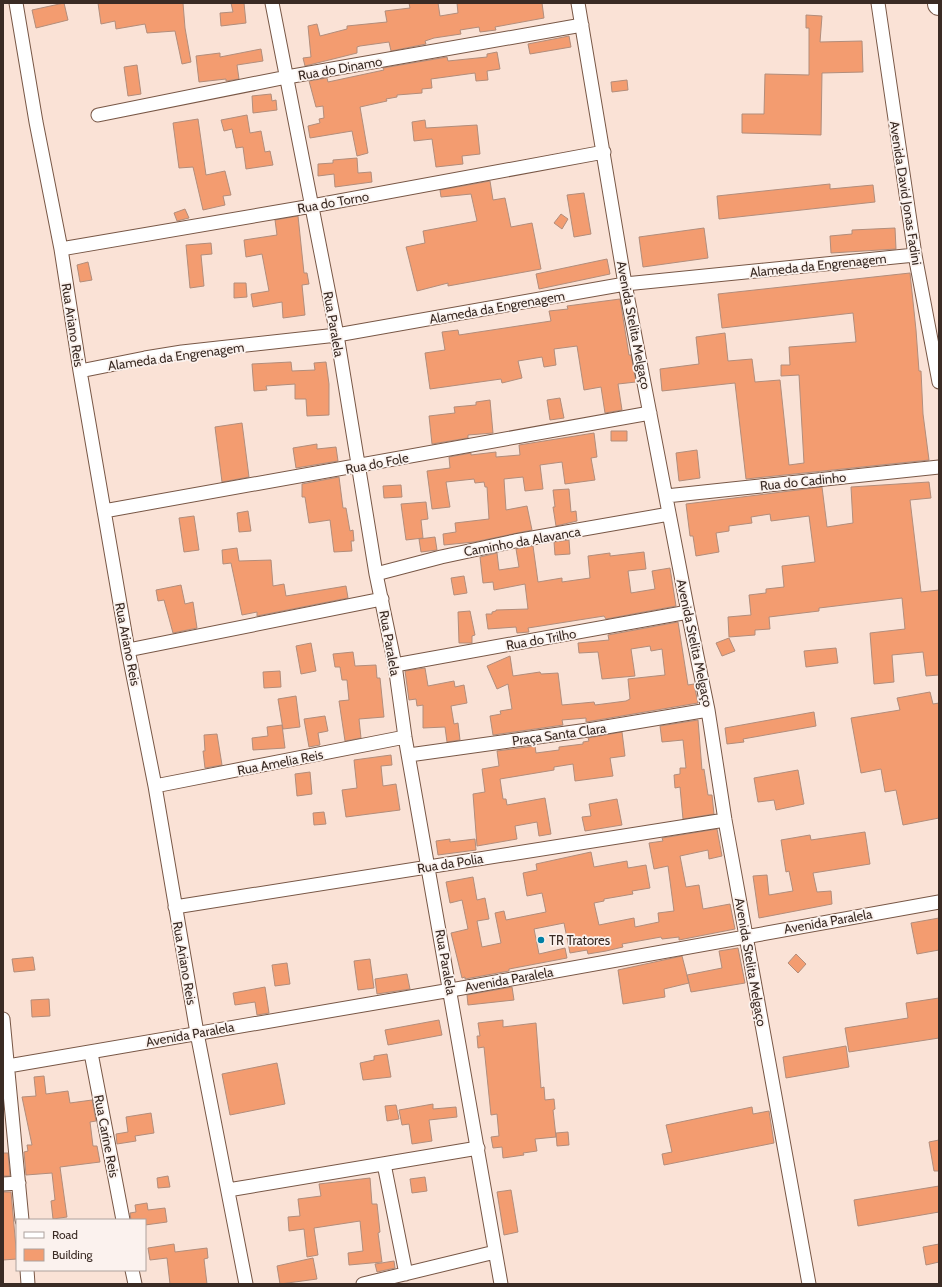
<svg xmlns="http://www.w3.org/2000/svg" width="942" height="1287" viewBox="0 0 942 1287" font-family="Cabin,sans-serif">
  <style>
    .building { fill: #f39c70; stroke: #b28d7b }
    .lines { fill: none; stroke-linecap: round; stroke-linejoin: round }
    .minor-casing { stroke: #785746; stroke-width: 15 }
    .trunk-casing { stroke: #785746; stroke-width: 24 }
    .minor { stroke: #fff; stroke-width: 13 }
    .trunk { stroke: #fff; stroke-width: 22 }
    .poi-dot { fill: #017fa5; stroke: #fbf2ee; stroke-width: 1.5 }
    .labels { text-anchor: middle; stroke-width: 3.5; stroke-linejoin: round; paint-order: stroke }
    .street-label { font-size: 13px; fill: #3a2b24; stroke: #fbf2ee }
    .poi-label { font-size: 13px; fill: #3a2b24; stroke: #fbf2ee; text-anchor: start }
  </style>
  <rect width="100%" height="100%" fill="#fae2d6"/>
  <path class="building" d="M64 3 68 20 36 28 32 10Z
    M98 3H183L185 28 191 62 182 64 175 31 147 33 145 24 116 29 115 21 101 24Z
    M231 3H244L246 23 221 26 220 13 233 12Z
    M409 3H438L440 16 458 13 457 3H542L544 18 495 27 496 30 480 32 479 27 460 30 461 34 434 38 425 41 426 44 391 51 389 42 360 46 357 47V53L305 66 303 58 311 57 308 26 317 24 320 36 347 29V26L387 22 385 11 410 8Z
    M806 15 822 16 820 42 862 41 863 72 822 73 821 135 742 133V114H764L765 74 809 75V28H806Z
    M569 36 571 47 530 54 528 44Z
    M261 49 263 61 237 65 239 79 226 81V79L199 82 196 56 220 53V57Z
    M497 52 500 69 487 71 488 80 476 81 475 73 431 79 432 88 422 89V93L397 95V97L386 99 387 101 360 107 368 153 357 156 352 131 310 138 308 126 320 123 319 119 324 118 323 106 316 107 309 81 327 78 328 82 384 70 383 68 447 57 448 61 487 57V54Z
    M137 65 141 94 128 96 124 67Z
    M627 80 628 90 612 92 611 82Z
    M271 94 272 101 276 100 277 110 253 113 252 96Z
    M247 115 250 133 261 131 265 152 270 151 273 165 246 169 243 147 236 148 232 129 224 131 221 120Z
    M198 119 206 175 225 171 231 195 223 196 225 205 203 210 193 167 179 168 173 123Z
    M425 120 426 128 477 125 480 154 462 156 463 164 436 167 432 139 414 141 412 122Z
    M357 158 358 173 371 172 372 182 335 187 334 174 318 176V164L333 163V160Z
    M490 181 493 200 505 198 511 227 532 223 541 269 448 286V283L417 291 406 247 425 243 423 231 477 221 471 194 441 197 440 190Z
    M830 184V189L873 185 875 202 719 219 717 196Z
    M584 193 591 234 574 237 567 195Z
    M185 209 189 218 177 221 174 213Z
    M561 214 568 219 562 229 554 223Z
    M298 216 304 273H307L309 284 302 285 305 315 283 318 282 302 253 307 251 294 269 291 262 254 246 257 244 240 277 235 275 220Z
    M704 228 708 258 643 267 639 237Z
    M895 228 896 249 831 253 830 236 852 234V230Z
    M211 243 212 254 201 255 204 286 190 288 186 245Z
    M607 259 610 274 539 289 536 274Z
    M88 262 92 280 80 282 77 265Z
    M910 273 916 330 919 371H921L923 414 929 460 746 479 735 383 662 391 660 369 699 364 696 337 725 333 728 361 752 359 755 382 780 380 789 465 804 463 799 375 781 376V365H790L789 347 856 342 853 313 722 328 718 294Z
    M234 283H246L247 297 234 298Z
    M620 299 629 355H631L636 382 618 384 622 410 605 413 601 387 584 390 577 346 554 349 556 365 544 367 542 357 518 361 522 378 502 383 501 379 430 389 425 353 445 350 442 332 458 330 459 335 551 321 549 311 568 309 567 306Z
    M291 362 292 371 315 370 314 363 326 362 329 384V415L307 416 306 399H295V384L266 386 267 390 254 391 252 364Z
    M560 398 564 418 550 420 547 400Z
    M490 400 493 433 468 435V438L432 444 429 416 455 413 454 407 476 405V402Z
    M242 423 249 477 222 482 215 427Z
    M611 431H627V441H611Z
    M594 433 597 457 591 458 595 480 565 484 562 462 540 465 543 489 525 491 523 477 504 479 506 510 527 506 532 530 474 542 444 545 443 534 456 532 455 523 489 519 487 487H485L484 482 475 483 474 479 446 482 450 507 432 509 427 471 450 468 449 457 471 453V455L496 452V457L520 455 519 445Z
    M317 444V449L336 447 338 461 296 468 293 448Z
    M697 450 700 478 679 481 676 453Z
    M339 477 343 508H346L350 531 353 530 354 541H351L352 551 334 552 330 520 309 523 305 497H302V484Z
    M929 482 931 498 910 500 921 592 939 590V675L926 676 923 652 892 655 894 682 874 684 870 633 905 629 902 598 819 608V611L769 617 770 629 755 630V635L729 637 728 617 751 615 749 595 766 593V589L784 587 782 566 815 562 809 516 771 521 770 514 751 517 752 523 729 526V531L716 533 719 552 696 556 693 536H690L686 504 822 487 827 527 853 523 851 487Z
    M401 485 402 497 384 498 383 486Z
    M569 489 571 512 576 511 577 521 556 526 553 507H555L553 490Z
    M426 502 428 519 421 520 423 538 406 540 401 504Z
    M248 511 251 531 239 532 237 513Z
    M194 516 199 550 184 552 179 518Z
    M435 537 437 550 421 552 419 539Z
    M569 540 570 554 555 555 554 542Z
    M533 546 538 582 562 578V582L590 578 588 556 610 553V556L644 552 646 569 628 571 631 593 655 589 652 571 670 568 676 606 606 619 604 616 528 628 529 632 517 633 516 627 488 629 486 614H492V612L496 611V610L528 609 525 584 494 590 493 582 483 583 480 557 497 553 499 570 519 567 516 549Z
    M237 548 239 561 271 560 273 586 284 584 286 596 346 586 348 598 257 616V612L242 615 231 563 223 564 222 550Z
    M464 576 467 593 454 595 451 578Z
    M181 585 185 604 193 602 197 628 173 633 164 600 158 601 156 590Z
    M470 611 475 635 472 636V643H459L458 612Z
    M678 622 688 685 694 684 698 703 586 722V718L562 720 563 725 493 735 490 716 501 714 500 711 512 709 508 684 497 689 487 666 510 656 513 676 540 672 541 674 558 673 562 705 594 702 595 705 626 701 630 699 628 679 665 675 662 649 651 651 650 646 631 649 635 676 602 679 598 652 579 653 578 643 609 640 608 635Z
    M729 638 735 651 722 656 716 643Z
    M311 643 316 671 301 674 296 646Z
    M836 648 838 663 806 667 804 651Z
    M353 652 355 666 376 665 377 678H380L384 717 359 719 361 738 345 741 339 701 349 700 347 680H342L340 667H335L333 654Z
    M425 668 428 686 454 681 455 687 464 685 467 703 451 706 454 724 458 723 460 740 447 742 445 727 423 728V705L417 706 416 699 409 700 405 671Z
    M280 671 281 687 264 688 263 672Z
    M930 692 933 704 939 703V818L903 825 896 790 885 792 881 769 861 773 851 718 900 710 897 698Z
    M296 696 300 727 283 729 278 699Z
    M814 712 816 726 743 739 744 742 727 744 725 728Z
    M325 716 328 731 318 733 320 745 309 747 304 719Z
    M698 720 702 770 704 769 708 795H712L714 814 683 819 680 787 675 788 674 775 680 774V768H686L683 740 662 742 660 726Z
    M282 725 285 748 253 750 252 738 268 736 267 727Z
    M622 732 625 756 610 758 613 776 575 781 573 764 554 767V770L500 779 503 799H506L507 805 545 798 551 834 539 836 537 822 515 826 517 839 477 846 473 794 485 792 482 769 499 766 497 751 535 746 536 753 559 750V747L583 744V742L589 741 588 738Z
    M217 734 222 765 205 768 203 751H205L204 735Z
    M391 755 392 765 381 766 383 786 396 784 400 810 346 817 342 790 357 788 354 760Z
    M798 770 804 804 776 810 774 800 758 802 754 778Z
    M310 772 312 794 297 796 295 774Z
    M617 799 622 825 585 831 582 817 591 816 589 804Z
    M324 812 326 824 314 825 313 813Z
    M717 829 722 856 709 859 708 850 680 856 686 887 699 885 703 909 730 904 735 929 679 940V937L662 939 661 937 622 944 623 947 606 951 588 954 587 950 570 953 564 923 534 929 539 954 565 948 567 958 509 969V971L465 979V977L462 978 451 933 468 929 462 900 450 903 446 882 473 877 477 900 485 898 489 919 477 921 482 947 501 943 495 913 504 911 506 920 546 912 542 893 527 896 523 873 537 870 536 864 591 852 594 867 627 861 628 868 646 865 650 888 632 891 633 894 604 899V901L594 903 599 925 634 918 635 927 659 922 658 913 674 911 668 866 654 869 649 843 663 841 662 838Z
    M865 832 870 864 813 873 817 892 831 891 832 904 759 918 753 876 767 875 769 895 793 891 789 871 786 872 781 840 810 835 811 840Z
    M450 839V842L475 839 476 850 438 855 436 841Z
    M939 918V950L917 954 911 923Z
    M738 948 745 983 691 992 687 975 722 968 719 951Z
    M796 954 806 964 798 973 788 963Z
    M682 956 689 983 664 989 665 997 623 1004 618 970Z
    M33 957 35 970 14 972 12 959Z
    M370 959 374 988 358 990 354 961Z
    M287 963 290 984 275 986 272 965Z
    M407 974 410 989 377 994 375 979Z
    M265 987 269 1013 257 1015 255 1002 235 1005 233 993Z
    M512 987 514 1000 468 1005 467 995Z
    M939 998V1038L849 1052 845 1028 908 1018 906 1003Z
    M49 999 50 1016 32 1017 31 1000Z
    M439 1020 442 1035 388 1045 385 1030Z
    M503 1020V1027L536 1023 541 1088 544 1087 545 1100 554 1099 555 1109 553 1110 556 1137 535 1139 537 1151 523 1153 524 1155 503 1158 502 1147 493 1148 491 1137 499 1136 497 1114 491 1115 484 1047 478 1048 477 1036H480L478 1023Z
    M846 1046 849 1067 786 1078 783 1057Z
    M387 1054 391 1077 363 1080 360 1063 374 1060V1056Z
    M277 1063 285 1104 230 1115 222 1074Z
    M44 1076 46 1094 68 1091 70 1103 92 1100 96 1121 90 1122 93 1146H97L100 1162 60 1167 67 1217 53 1219 51 1201 55 1200 52 1173 26 1175 24 1152 28 1151 27 1145H32L22 1097 36 1096 34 1077Z
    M433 1104V1109L456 1107 457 1117 429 1120 432 1141 412 1144 409 1124 402 1125 399 1110Z
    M396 1105 399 1119 387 1121 385 1106Z
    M752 1107 753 1114 769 1111 774 1143 664 1165 662 1154 672 1152 666 1125Z
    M151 1113 154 1133 135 1136 136 1141 117 1144 116 1134 128 1132 126 1117Z
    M568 1132 569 1145 557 1146 556 1133Z
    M939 1140V1171H934L929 1142Z
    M3 1153H8L10 1176H3Z
    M168 1176 170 1187 158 1188 157 1178Z
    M425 1177 427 1191 412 1193 410 1179Z
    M370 1178 372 1204H377L380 1232 378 1233 382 1262 349 1265 348 1253 363 1251 360 1221 314 1228 318 1255 307 1257 304 1229 289 1231 288 1217 300 1216 298 1199 321 1196 319 1184Z
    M939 1186V1212L858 1226 854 1200Z
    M511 1190 518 1232 504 1235 497 1192Z
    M3 1192H11L17 1259 3 1260Z
    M147 1203 148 1210 165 1208 167 1222 145 1225V1220H131L130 1213 136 1212 135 1205Z
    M174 1244 175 1252 207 1248 208 1258 204 1259 207 1284H170L167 1258 150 1260 148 1248Z
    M939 1244V1262L926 1265 923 1247Z
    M313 1258 317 1279 280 1284 277 1266Z
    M394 1261 395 1268 377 1272 375 1264Z"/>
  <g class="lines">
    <defs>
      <path id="minor" d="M16 3 36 122 61 249 80 371 128 650 155 786 197 1033 246 1284
        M272 3 337 335 376 574 395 665 405 737 501 1284
        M578 3 625 284 688 612 708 710 725 820 809 1284
        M878 3 915 255 939 382
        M98 115 287 77 582 25
        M61 249 312 206 604 152
        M80 371 145 358 182 352 337 335 625 284 915 255
        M666 496 939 467
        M104 511 650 413
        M376 574 441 557 515 541 669 514
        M128 650 382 599
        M395 665 688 612
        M409 755 588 730 708 710
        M155 786 405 737
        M175 907 725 820
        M3 1019 22 1220
        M91 1053 123 1220
        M8 1066 451 990 939 902
        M384 1164 406 1274
        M3 1184 19 1183
        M228 1190 478 1148
        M27 1270 28 1284
        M132 1270 135 1284
        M363 1284 495 1252"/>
      <path id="trunk" d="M939 3V4"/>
    </defs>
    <use href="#minor" class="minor-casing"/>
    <use href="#trunk" class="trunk-casing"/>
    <use href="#minor" class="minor"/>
    <use href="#trunk" class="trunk"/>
  </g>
  <circle class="poi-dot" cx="541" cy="940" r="4"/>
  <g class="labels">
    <g class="street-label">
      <text transform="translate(340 68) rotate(-10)" y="5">Rua do Dinamo</text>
      <text transform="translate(906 193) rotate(81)" y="5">Avenida David Jonas Fadini</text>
      <text transform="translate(333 202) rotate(-10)" y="5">Rua do Torno</text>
      <text transform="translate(818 265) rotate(-6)" y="5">Alameda da Engrenagem</text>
      <text transform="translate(497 307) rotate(-10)" y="5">Alameda da Engrenagem</text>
      <text transform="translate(334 324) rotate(80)" y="5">Rua Paralela</text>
      <text transform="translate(73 325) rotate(81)" y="5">Rua Ariano Reis</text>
      <text transform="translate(634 325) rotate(79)" y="5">Avenida Stelita Melgaço</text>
      <text transform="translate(176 356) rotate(-8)" y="5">Alameda da Engrenagem</text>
      <text transform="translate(377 463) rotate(-11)" y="5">Rua do Fole</text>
      <text transform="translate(803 481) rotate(-6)" y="5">Rua do Cadinho</text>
      <text transform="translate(522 541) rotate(-10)" y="5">Caminho da Alavanca</text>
      <text transform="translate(541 639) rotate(-10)" y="5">Rua do Trilho</text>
      <text transform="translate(390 643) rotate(80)" y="5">Rua Paralela</text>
      <text transform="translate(695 643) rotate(78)" y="5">Avenida Stelita Melgaço</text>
      <text transform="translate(128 644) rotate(79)" y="5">Rua Ariano Reis</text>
      <text transform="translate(559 734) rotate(-8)" y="5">Praça Santa Clara</text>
      <text transform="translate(280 762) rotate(-11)" y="5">Rua Amelia Reis</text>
      <text transform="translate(450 863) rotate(-9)" y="5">Rua da Polia</text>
      <text transform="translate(828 921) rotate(-10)" y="5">Avenida Paralela</text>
      <text transform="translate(446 962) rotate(80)" y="5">Rua Paralela</text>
      <text transform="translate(751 962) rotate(80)" y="5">Avenida Stelita Melgaço</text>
      <text transform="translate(185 963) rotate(80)" y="5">Rua Ariano Reis</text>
      <text transform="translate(509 979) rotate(-10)" y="5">Avenida Paralela</text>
      <text transform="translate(190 1034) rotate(-10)" y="5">Avenida Paralela</text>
      <text transform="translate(107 1136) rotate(79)" y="5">Rua Carine Reis</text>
    </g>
    <g class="poi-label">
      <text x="549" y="945">TR Tratores</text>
    </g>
  </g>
  <rect width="942" height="1287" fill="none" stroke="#3a2b24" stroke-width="8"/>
  <rect x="16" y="1219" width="130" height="52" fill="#fbf2ee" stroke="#aea29d"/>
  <rect x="24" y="1232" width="20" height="6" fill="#ffffff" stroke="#aea29d"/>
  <text x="52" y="1239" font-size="12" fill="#3a2b24">Road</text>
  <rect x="24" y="1249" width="20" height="12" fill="#f39c70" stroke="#aea29d"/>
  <text x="52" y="1259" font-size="12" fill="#3a2b24">Building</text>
</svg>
